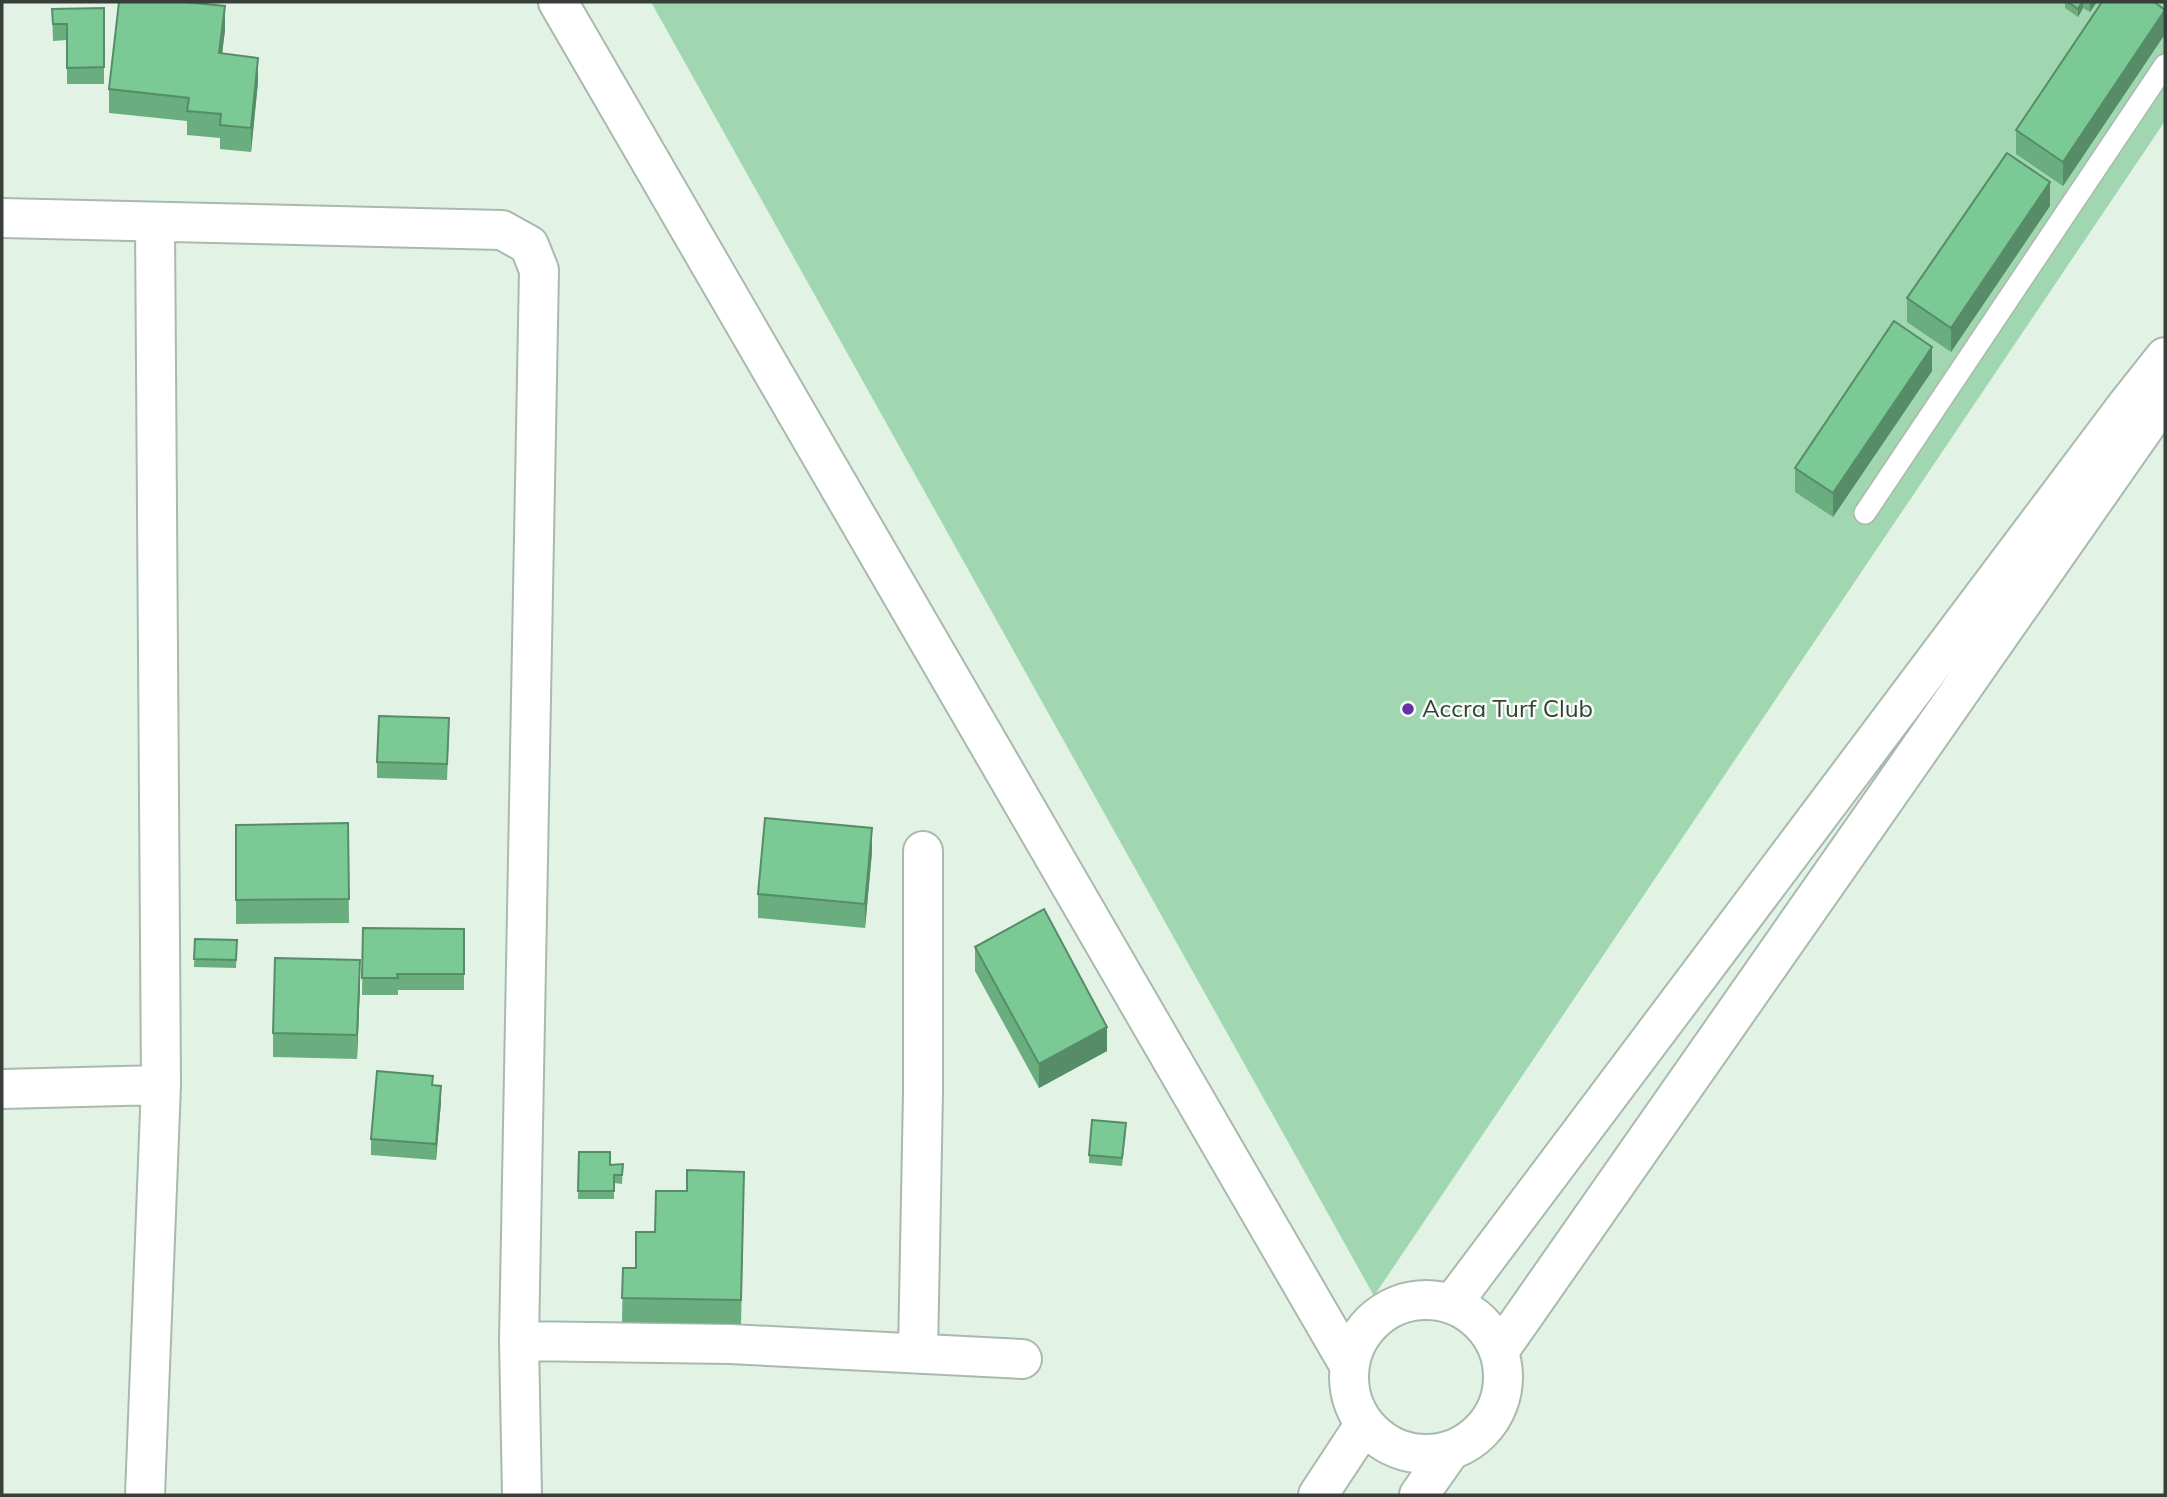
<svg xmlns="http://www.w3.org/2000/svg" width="2167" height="1497" viewBox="0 0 2167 1497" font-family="Mulish,sans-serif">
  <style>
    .garden { fill: #a1d7b0 }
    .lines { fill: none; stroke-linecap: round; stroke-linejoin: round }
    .service-casing { stroke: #a9b9ad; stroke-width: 24 }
    .minor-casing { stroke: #a9b9ad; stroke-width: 42 }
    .service { stroke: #fff; stroke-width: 21 }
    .minor { stroke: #fff; stroke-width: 38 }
    .wall { fill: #6aad7f }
    .shaded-wall { fill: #568d68 }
    .building { fill: #7bc994; stroke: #568d68; stroke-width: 2 }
    .poi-dot { fill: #6c30a5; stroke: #f4fef6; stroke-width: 2.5 }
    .labels { text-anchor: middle; stroke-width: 5; stroke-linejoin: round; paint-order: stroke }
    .poi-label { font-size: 24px; fill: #383e39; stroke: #f4fef6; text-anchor: start }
  </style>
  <rect width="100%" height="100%" fill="#e2f3e6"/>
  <path class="garden" d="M651 2H2165V121L1374 1296Z"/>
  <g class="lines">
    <defs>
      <path id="service" d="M1865 513 2165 65"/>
      <path id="minor" d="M558 2 1349 1365
        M2 218 502 230 529 245 539 270 519 1341 522 1495
        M2 1089 161 1085
        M1349 1377a77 77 0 1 1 154 0a77 77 0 1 1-154 0Z
        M1452 1304 2127 405 2165 357
        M519 1341 730 1344 1022 1359
        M1499 1351 2165 398
        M918 1353 923 1093V851
        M145 1495 161 1085 155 223
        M1318 1495 1364 1425
        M1419 1495 1450 1451"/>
    </defs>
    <use href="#service" class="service-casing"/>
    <use href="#minor" class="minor-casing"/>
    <use href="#service" class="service"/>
    <use href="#minor" class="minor"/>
  </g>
  <path class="wall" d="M2065 2H2097L2090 12 2083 8 2078 17 2065 8Z
    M104 8V84H67V40L53 41 52 9Z
    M2165 10V34L2063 186 2016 154V130Z
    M225 30 222 54 258 82 251 152 220 149V138L187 135V121L109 113V89Z
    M2050 206 1951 352 1907 322V298Z
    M1932 371 1833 517 1795 492V468Z
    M449 734 447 780 377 778V762Z
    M348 823 349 923 236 924V825Z
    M872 852 865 928 758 918V894Z
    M363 928 464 929V990H398V995H362Z
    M195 939 237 940 236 968 194 967Z
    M975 947 1107 1051 1039 1088 975 971Z
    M360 984 357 1059 273 1057V1033Z
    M433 1085 441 1102 436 1160 371 1155V1139Z
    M1126 1131 1122 1166 1089 1163V1155Z
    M579 1152 610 1165 623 1164 622 1184 614 1183V1199H578Z
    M744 1196 741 1324 622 1322 623 1268H636L655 1232Z"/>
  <path class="shaded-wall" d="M2082 2H2083V8L2078 17V9Z
    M2091 2H2097L2090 12V4Z
    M225 6V30L219 78V53Z
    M2165 10V34L2063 186V162Z
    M258 58V82L251 152V128Z
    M2050 182V206L1951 352V328Z
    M1932 347V371L1833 517V493Z
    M872 828V852L865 928V904Z
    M360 960V984L357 1059V1035Z
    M1107 1027V1051L1039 1088V1064Z
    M441 1086V1102L436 1160V1144Z"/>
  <path class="building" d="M119 2H184L225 6 219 53 258 58 251 128 220 125 221 114 187 111 189 98 109 89Z
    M2068 2H2082L2078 9Z
    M2102 2H2154L2165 10 2063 162 2016 130Z
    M104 8V67L67 68V24H53L52 9Z
    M2007 153 2050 182 1951 328 1907 298Z
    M1894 321 1932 347 1833 493 1795 468Z
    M379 716 449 718 447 764 377 762Z
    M765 818 872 828 865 904 758 894Z
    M348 823 349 899 236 900V825Z
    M1044 909 1107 1027 1039 1064 975 947Z
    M363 928 464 929V974H397L398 978H362Z
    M195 939 237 940 236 960 194 959Z
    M275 958 360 960 357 1035 273 1033Z
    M377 1071 433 1076 432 1085 441 1086 436 1144 371 1139Z
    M1092 1120 1126 1123 1122 1158 1089 1155Z
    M579 1152H610V1165L623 1164 622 1175H614V1191H578Z
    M687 1170 744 1172 741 1300 622 1298 623 1268H636V1232H655L656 1191H687Z"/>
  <circle class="poi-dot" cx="1408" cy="709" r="7"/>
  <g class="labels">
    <g class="poi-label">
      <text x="1422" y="717">Accra Turf Club</text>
    </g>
  </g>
  <rect width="2167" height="1497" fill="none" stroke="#383e39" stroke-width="7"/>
</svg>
